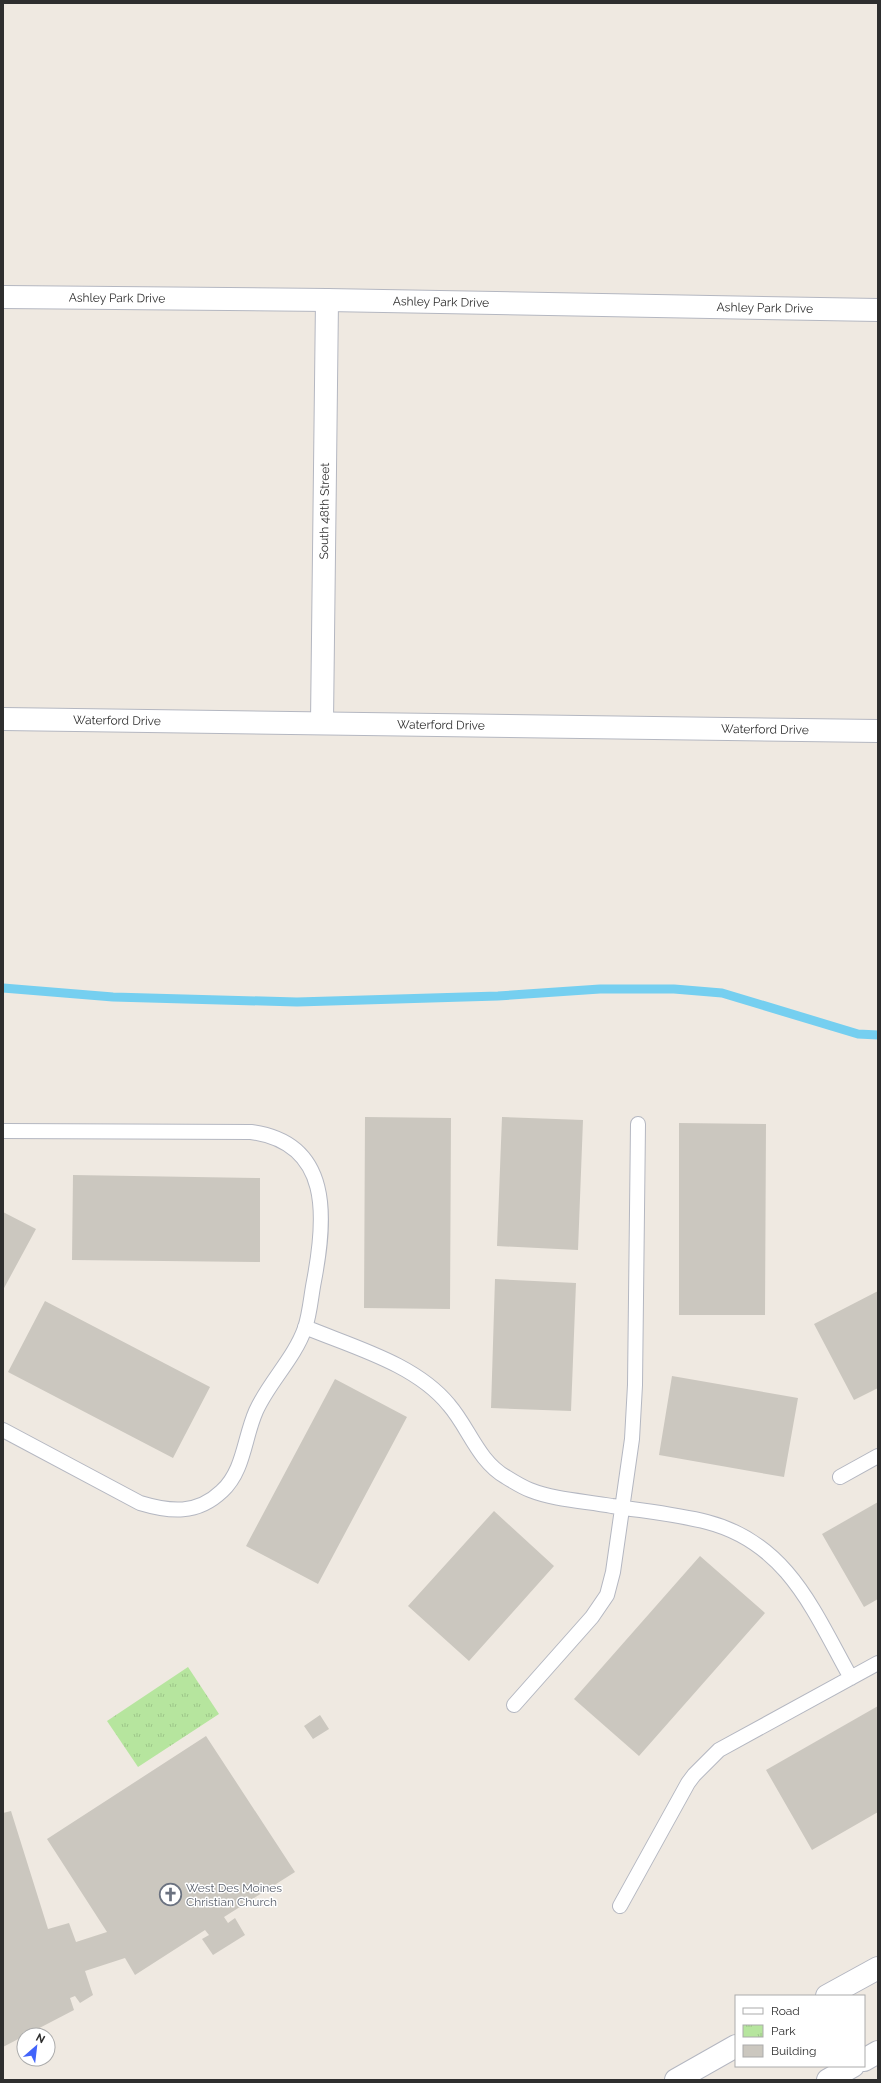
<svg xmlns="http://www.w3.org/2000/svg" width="881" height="2083" viewBox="0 0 881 2083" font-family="Raleway,sans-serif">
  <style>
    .park { fill: url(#park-tufts) }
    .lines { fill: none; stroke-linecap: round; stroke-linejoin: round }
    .stream { stroke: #75cff0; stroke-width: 9 }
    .building { fill: #cbc7bf }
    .lane-casing { stroke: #b4b7c1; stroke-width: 16 }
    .street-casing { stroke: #b4b7c1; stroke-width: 24 }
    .secondary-casing { stroke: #b4b7c1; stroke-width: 24 }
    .lane { stroke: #fff; stroke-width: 14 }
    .street { stroke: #fff; stroke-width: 22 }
    .secondary { stroke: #fff; stroke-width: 22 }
    .labels { text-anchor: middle; stroke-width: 3; stroke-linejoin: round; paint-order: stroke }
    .street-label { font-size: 12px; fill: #2e2e2e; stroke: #fff }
    .worship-label { font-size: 12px; fill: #5b616d; stroke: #fff; text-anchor: start }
  </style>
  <defs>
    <pattern id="park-tufts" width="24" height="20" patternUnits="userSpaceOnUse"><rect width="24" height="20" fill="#b6e59e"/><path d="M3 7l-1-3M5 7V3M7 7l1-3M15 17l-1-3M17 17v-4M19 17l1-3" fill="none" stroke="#9dc588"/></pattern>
  </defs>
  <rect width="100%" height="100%" fill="#efe9e1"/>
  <path class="park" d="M188 1667 219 1714 138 1767 107 1721Z"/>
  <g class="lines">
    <path class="stream" d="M3 988 113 997 297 1002 498 996 600 989H674L722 993 858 1034 878 1035"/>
  </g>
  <path class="building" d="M365 1117 451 1118 450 1309 364 1308Z
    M502 1117 583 1120 578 1250 497 1246Z
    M679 1123 766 1124 765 1315H679Z
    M73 1175 260 1178V1262L72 1260Z
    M3 1212 36 1229 3 1290Z
    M495 1279 576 1283 571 1411 491 1408Z
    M878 1291V1388L854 1400 814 1324Z
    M45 1301 210 1387 173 1458 8 1372Z
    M672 1376 798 1398 784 1477 659 1455Z
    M335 1379 407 1417 318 1584 246 1546Z
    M878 1502V1599L864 1607 822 1534Z
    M494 1511 554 1566 469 1661 408 1606Z
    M700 1556 765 1613 639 1756 574 1699Z
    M878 1706V1812L812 1850 766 1770Z
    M320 1715 329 1729 313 1739 304 1726Z
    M206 1736 295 1872 224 1917 228 1923 235 1918 245 1935 213 1955 202 1939 209 1935 205 1930 135 1975 125 1958 85 1971 93 1995 80 2003 75 1996 70 1998 74 2010 3 2047V1813L11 1811 48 1929 69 1923 76 1942 107 1932 47 1839Z"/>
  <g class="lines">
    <defs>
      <path id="lane" d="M3 1131 251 1132C332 1143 326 1218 314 1281 311 1296 310 1313 305 1328 294 1359 269 1382 256 1411 244 1438 244 1471 222 1491 197 1515 170 1512 140 1503L3 1430
        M305 1327C353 1347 416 1364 449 1405 469 1428 478 1461 506 1477 514 1482 522 1487 530 1490 555 1500 585 1501 612 1506 643 1511 676 1514 707 1522 788 1543 814 1612 851 1678
        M840 1477 878 1456
        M514 1705 592 1617 607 1595 613 1572 632 1439 635 1385 638 1124
        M620 1906 688 1783 694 1775 719 1750 878 1663"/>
      <g id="street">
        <path id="s1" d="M3 297 327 300 878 310"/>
        <path id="s2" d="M3 719 878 731"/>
        <path id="s3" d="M322 722 327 300"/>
      </g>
      <path id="secondary" d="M827 1996 878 1968
        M864 2060 878 2052
        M676 2080 736 2046
        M828 2080 853 2066"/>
    </defs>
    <use href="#lane" class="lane-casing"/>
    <use href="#street" class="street-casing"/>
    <use href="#secondary" class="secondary-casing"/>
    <use href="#lane" class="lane"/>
    <use href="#street" class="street"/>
    <use href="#secondary" class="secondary"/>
  </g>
  <defs>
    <symbol id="church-ring" viewBox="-11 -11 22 22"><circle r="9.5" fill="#fff" stroke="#6b7280" stroke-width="1.5"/><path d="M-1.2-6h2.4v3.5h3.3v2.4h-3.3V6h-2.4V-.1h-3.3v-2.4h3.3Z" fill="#6b7280"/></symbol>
  </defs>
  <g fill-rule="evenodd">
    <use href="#church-ring" x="158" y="1882" width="25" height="25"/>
  </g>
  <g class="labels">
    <g class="street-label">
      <text dy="4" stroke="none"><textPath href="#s1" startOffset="114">Ashley Park Drive</textPath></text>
      <text dy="4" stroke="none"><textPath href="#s1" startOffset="438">Ashley Park Drive</textPath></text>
      <text dy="4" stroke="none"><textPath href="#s1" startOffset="762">Ashley Park Drive</textPath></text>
      <text dy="4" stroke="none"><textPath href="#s3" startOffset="211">South 48th Street</textPath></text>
      <text dy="4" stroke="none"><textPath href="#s2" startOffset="114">Waterford Drive</textPath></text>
      <text dy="4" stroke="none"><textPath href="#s2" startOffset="438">Waterford Drive</textPath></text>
      <text dy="4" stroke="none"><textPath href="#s2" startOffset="762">Waterford Drive</textPath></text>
    </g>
    <g class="worship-label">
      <text x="186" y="1892">West Des Moines<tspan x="186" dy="14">Christian Church</tspan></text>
    </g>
  </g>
  <rect width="881" height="2083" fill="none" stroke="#2e2e2e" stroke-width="8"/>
  <rect x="735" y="1995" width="130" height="72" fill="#ffffff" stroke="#ababab"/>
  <rect x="743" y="2008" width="20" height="6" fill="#ffffff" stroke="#ababab"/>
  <text x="771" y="2015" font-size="12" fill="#2e2e2e">Road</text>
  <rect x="743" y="2025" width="20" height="12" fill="url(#park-tufts)" stroke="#ababab"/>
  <text x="771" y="2035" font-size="12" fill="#2e2e2e">Park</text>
  <rect x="743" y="2045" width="20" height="12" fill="#cbc7bf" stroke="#ababab"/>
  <text x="771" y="2055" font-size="12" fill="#2e2e2e">Building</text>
  <g transform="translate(36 2047) rotate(28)"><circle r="19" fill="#ffffff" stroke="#ababab"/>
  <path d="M0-3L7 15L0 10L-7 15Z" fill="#4264fb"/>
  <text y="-6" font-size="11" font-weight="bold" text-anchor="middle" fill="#2e2e2e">N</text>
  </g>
</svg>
